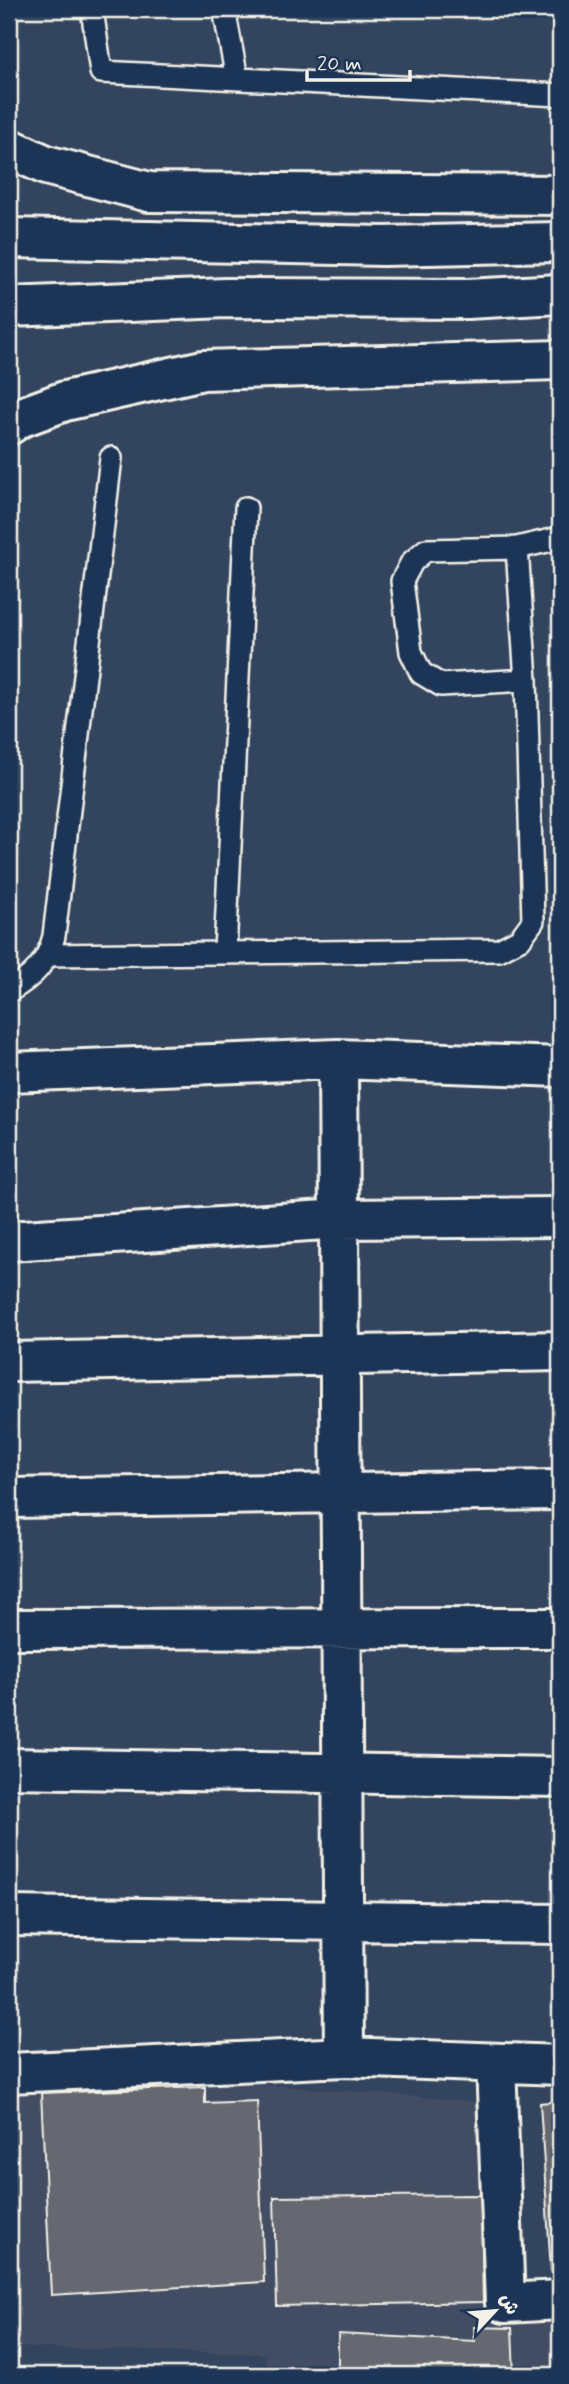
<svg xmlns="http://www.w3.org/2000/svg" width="569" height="2384" viewBox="0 0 569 2384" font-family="Mynerve,'Playpen Sans Arabic',sans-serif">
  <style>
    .built { fill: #424e63 }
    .building { fill: #65676f; stroke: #f4f1e8; stroke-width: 2 }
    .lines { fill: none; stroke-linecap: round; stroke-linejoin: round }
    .lane-casing { stroke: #f4f1e8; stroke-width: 26 }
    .street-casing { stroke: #f4f1e8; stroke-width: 44 }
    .secondary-casing { stroke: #f4f1e8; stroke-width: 44 }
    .highway-casing { stroke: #f4f1e8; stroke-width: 44 }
    .lane { stroke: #1d3557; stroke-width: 21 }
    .street { stroke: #1d3557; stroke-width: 38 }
    .secondary { stroke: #1d3557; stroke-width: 38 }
    .highway { stroke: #1d3557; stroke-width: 38 }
  </style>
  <rect width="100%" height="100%" fill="#33445e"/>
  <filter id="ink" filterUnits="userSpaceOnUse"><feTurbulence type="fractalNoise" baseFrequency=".0143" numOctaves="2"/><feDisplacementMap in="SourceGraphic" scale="14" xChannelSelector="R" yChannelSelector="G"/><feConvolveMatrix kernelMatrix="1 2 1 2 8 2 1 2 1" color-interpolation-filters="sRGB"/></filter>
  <g filter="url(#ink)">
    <path class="built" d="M232 2082 481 2102 494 2313 560 2314V2375H268L265 2354 9 2347V2083Z"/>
    <path class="building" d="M205 2087V2103L257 2101 264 2282 51 2295 41 2093Z
      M560 2101V2270L551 2271 540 2103Z
      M481 2195 483 2302 277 2306 274 2197Z
      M474 2327 512 2328 514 2375H338V2334L475 2341Z"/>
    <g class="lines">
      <defs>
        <path id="lane" d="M92 9 101 72 560 95
          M224 9 237 79
          M526 680 441 685 421 673 411 652 402 581 412 562 426 550 517 548 560 538
          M225 953 246 508
          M49 955 499 950 520 939 533 921 526 680 517 548
          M9 991C32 978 48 962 54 936L111 458"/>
        <path id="street" d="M338 1059 344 2057
          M9 1072 338 1059 560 1067
          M9 1241 340 1219 560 1217
          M9 1362 560 1351
          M9 1498 560 1490
          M9 1629 560 1628
          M9 1768 560 1777
          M9 1916 560 1924
          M496 2063 505 2303 560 2300
          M9 2073 344 2057 560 2065"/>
        <path id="secondary" d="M9 148 46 165 149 192 560 195"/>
        <path id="highway" d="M9 238 383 246 560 242
          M9 307 226 298 467 299 560 294
          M9 425 19 418 65 401 203 370 560 360"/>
      </defs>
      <use href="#lane" class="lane-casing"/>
      <use href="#street" class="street-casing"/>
      <use href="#secondary" class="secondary-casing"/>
      <use href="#highway" class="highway-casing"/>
      <use href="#lane" class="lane"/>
      <use href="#street" class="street"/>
      <use href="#secondary" class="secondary"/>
      <use href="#highway" class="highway"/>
    </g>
  </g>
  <rect width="569" height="2384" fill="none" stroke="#1d3557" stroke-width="35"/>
  <rect x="18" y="18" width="534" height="2349" fill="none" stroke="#f4f1e8" stroke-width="2.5" filter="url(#ink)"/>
  <g transform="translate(495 2311) rotate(64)" stroke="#1d3557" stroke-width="5" paint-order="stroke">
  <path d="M0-5L12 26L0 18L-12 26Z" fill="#f4f1e8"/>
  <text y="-10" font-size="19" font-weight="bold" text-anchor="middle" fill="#f4f1e8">ش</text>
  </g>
  <path d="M307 70v10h103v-10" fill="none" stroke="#f4f1e8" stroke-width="3.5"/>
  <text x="317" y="70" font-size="21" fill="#f4f1e8" stroke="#1d3557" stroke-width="5" paint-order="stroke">20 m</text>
</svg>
